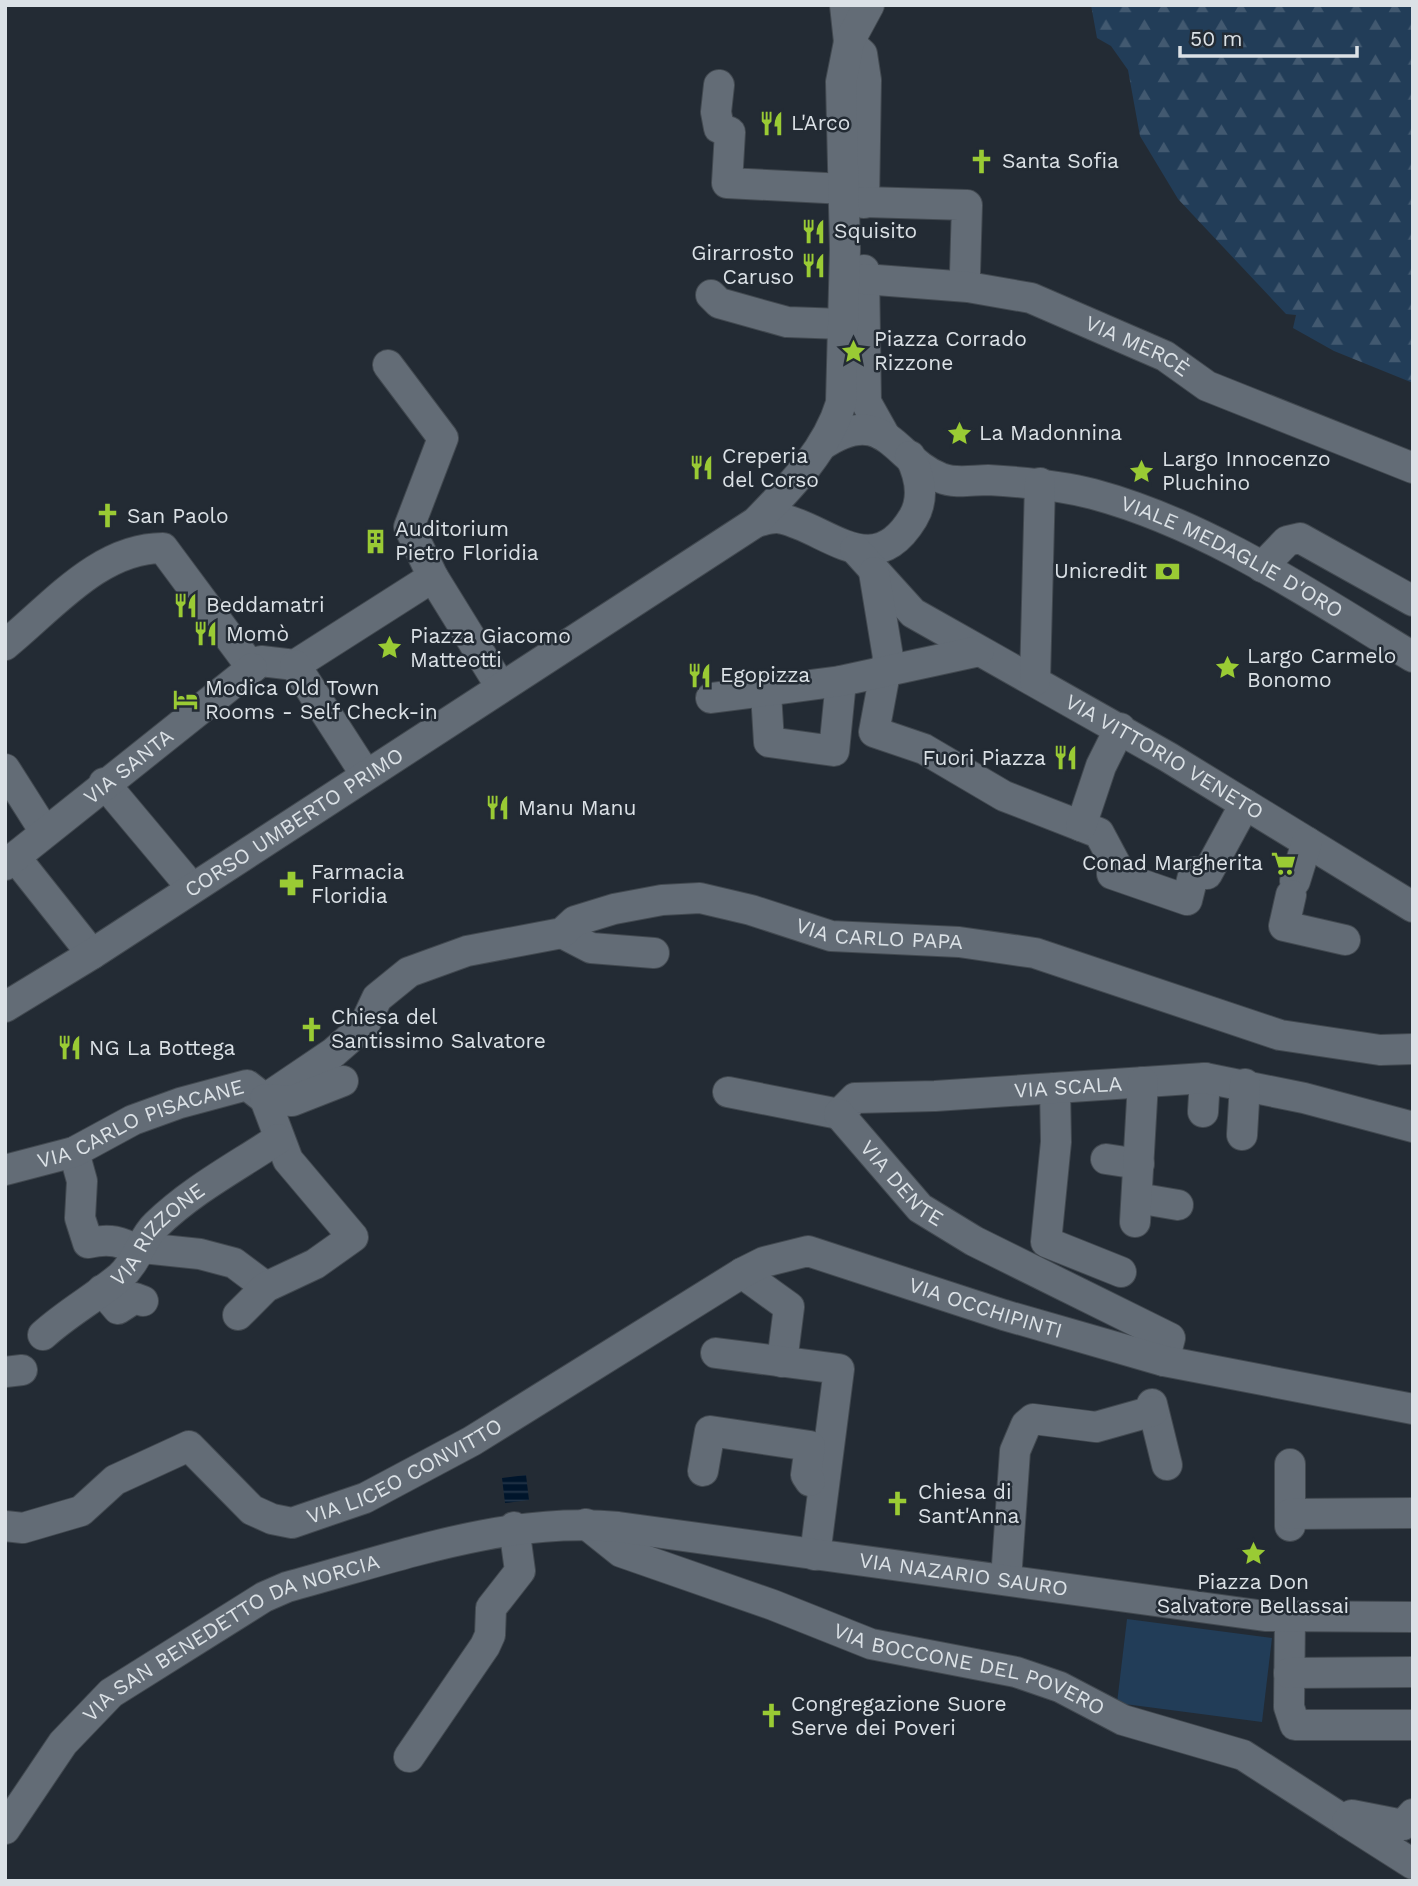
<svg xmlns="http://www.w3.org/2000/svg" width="1418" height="1886" viewBox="0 0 1418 1886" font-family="'Work Sans',sans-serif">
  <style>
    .green { fill: #223d58 }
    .forest { fill: url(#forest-firs) }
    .water { fill: url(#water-rules) }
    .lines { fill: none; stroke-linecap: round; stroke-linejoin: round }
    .minor-casing { stroke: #424950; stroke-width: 32 }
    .minor { stroke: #636c76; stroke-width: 30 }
    .labels { text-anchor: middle; stroke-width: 5; stroke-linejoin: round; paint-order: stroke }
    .poi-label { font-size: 21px; fill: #dbe1e6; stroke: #232b34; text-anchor: start }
    .street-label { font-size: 21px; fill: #dbe1e6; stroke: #232b34 }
  </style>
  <defs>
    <pattern id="forest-firs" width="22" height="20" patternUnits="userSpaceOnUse" patternTransform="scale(1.75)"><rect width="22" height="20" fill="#223d58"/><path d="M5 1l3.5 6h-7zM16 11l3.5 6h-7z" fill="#425970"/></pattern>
    <pattern id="water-rules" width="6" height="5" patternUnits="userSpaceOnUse" patternTransform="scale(1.75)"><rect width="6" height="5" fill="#00152b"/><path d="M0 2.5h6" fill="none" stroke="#25374a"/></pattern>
  </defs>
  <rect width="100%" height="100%" fill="#232b34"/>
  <path class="green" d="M1127 1619 1272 1638 1262 1722 1117 1703Z"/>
  <path class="forest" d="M1091 5H1413V383L1334 351 1293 328 1296 315 1286 314 1178 199 1140 136 1128 70 1111 46 1097 38Z"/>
  <path class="water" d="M526 1475 529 1500 505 1503 502 1478Z"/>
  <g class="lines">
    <defs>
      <g id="minor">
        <path d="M845 5 849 42 862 54 866 80 864 203"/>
        <path d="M719 85 716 112 719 128 730 132 727 183 845 189"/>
        <path d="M864 202 967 205 965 273"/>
        <path d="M864 270 866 402 885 436"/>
        <path id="s1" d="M864 279 968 287 1031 298 1165 356 1207 386 1413 468"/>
        <path d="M711 295 719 303 787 322 843 324"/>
        <path d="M388 365 443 438 409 527 433 577"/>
        <path id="s2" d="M822 445C886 402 895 461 941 478 955 484 973 480 988 480 1024 482 1058 485 1093 494 1208 525 1311 595 1413 657"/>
        <path d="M756 522C765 520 774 516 783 519 829 530 874 583 913 518 925 498 920 476 910 456"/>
        <path id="s3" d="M855 549 913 613 1168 757 1413 907"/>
        <path d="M1262 567 1287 541 1300 538 1413 601"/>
        <path d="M874 572 888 657 874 732 924 749 1004 796 1099 833 1115 863 1112 874 1187 900 1194 872 1207 874 1245 804"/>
        <path d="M5 645C52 607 99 548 163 548L252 668 261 661 295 665 433 577 501 687"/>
        <path d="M295 665 366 775"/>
        <path d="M1035 681 1040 483"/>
        <path d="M766 693 769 742 834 751 841 681"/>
        <path d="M711 698 841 681 979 651"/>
        <path d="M5 769 45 832"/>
        <path d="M104 783 192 888"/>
        <path d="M1081 826 1101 766 1120 728"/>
        <path d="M15 857 92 954"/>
        <path id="s4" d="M5 865 252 668"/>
        <path d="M1295 881 1307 842"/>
        <path d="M1291 895 1284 926 1345 940"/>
        <path d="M562 933 591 948 654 953"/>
        <path id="s5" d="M5 1007 92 954 756 522C790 487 827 450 841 403L845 249 841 82 849 42 869 5"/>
        <path d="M1055 1088 1056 1142 1046 1242 1121 1272"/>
        <path d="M728 1092 839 1114"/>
        <path d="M1203 1112 1205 1078"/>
        <path id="s6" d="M839 1114 855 1098 935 1096 1205 1078 1304 1098 1413 1127"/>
        <path id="s7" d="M839 1114 920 1208 974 1241 1170 1338 1164 1361"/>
        <path d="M1242 1135 1245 1084"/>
        <path d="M74 1152 82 1181 80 1218 88 1243C110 1238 121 1241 140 1252"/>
        <path d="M1106 1159 1139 1164"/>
        <path id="s8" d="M5 1170 74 1152 133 1120 180 1103 247 1085 265 1099 333 1053 364 1026 377 998 409 972 467 951 562 933 575 921 614 909 662 900 700 898 751 910 831 936 959 942 1035 953 1280 1035 1380 1050 1413 1049"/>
        <path d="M1137 1198 1178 1205"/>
        <path d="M1135 1222 1143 1082"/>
        <path d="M143 1248 200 1254 234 1263 266 1287"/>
        <path d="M742 1273 789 1307 782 1362"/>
        <path d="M102 1290 118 1309 135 1298 143 1301"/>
        <path d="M238 1315 266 1287 315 1264 353 1237 288 1160 265 1099 292 1101 343 1081"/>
        <path id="s9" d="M43 1335C67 1313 95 1298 120 1277 138 1261 141 1239 156 1225 192 1190 236 1167 278 1139"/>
        <path d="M716 1353 839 1369 815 1555"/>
        <path d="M5 1372 22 1370"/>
        <path d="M1152 1404 1167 1465"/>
        <path d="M1290 1464V1526"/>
        <path d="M703 1471 710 1431 810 1446 806 1475 810 1481"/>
        <path d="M1290 1514 1413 1513"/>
        <path id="s10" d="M586 1524 621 1552 773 1605 871 1644 1016 1672 1060 1687 1123 1720 1243 1755 1347 1822"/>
        <path id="s11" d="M5 1526 23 1528 81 1511 115 1480 189 1446 252 1510 272 1519 292 1523 365 1498 472 1441 742 1273 764 1262 808 1251 1004 1315 1164 1361 1413 1409"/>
        <path d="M1006 1580 1015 1451 1026 1425 1033 1419 1096 1427 1153 1411"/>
        <path d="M1290 1616 1289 1707 1295 1725H1413"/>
        <path d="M1289 1673 1413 1672"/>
        <path d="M409 1757 485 1646 490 1635 491 1608 520 1571 514 1527"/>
        <path d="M1413 1814 1403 1825 1352 1815 1347 1822 1413 1864"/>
        <path id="s12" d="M5 1829 63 1743 111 1693 264 1597 287 1587C395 1558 506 1516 618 1527L1265 1616 1413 1617"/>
      </g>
    </defs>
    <use href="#minor" class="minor-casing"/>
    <use href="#minor" class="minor"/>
  </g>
  <defs>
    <symbol id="restaurant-bare" viewBox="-9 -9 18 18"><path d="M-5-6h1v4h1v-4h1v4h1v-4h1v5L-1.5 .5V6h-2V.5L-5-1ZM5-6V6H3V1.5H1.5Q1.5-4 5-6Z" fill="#9acb34" stroke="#232b34" stroke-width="2.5" paint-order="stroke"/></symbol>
    <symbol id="church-bare" viewBox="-9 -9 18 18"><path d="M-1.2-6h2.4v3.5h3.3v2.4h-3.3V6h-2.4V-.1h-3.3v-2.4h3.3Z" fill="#9acb34" stroke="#232b34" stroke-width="2.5" paint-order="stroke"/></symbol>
    <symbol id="sight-bare" viewBox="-9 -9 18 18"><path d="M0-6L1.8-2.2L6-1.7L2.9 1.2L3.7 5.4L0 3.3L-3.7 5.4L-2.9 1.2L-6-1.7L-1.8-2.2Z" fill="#9acb34" stroke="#232b34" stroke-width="2.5" paint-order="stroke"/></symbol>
    <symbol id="building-bare" viewBox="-9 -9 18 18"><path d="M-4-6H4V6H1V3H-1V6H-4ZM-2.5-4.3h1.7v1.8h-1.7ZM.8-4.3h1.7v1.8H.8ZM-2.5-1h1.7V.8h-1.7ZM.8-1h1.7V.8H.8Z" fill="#9acb34" stroke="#232b34" stroke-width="2.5" paint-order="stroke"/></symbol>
    <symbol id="bank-bare" viewBox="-9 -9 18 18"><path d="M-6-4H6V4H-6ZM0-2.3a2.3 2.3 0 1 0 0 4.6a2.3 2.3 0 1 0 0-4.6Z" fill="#9acb34" stroke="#232b34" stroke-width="2.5" paint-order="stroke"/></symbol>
    <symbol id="hotel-bare" viewBox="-9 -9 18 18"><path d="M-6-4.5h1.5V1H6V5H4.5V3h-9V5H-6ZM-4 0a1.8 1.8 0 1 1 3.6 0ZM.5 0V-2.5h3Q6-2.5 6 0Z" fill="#9acb34" stroke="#232b34" stroke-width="2.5" paint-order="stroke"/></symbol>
    <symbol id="supermarket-bare" viewBox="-9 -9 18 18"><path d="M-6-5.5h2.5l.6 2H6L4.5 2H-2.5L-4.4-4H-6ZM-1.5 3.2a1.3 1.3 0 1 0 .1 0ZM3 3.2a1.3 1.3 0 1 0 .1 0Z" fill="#9acb34" stroke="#232b34" stroke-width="2.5" paint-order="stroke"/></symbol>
    <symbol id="pharmacy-bare" viewBox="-9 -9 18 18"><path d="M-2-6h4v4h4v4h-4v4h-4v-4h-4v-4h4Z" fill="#9acb34" stroke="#232b34" stroke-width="2.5" paint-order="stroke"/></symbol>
  </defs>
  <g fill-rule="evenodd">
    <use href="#restaurant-bare" x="754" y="106" width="35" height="35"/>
    <use href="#church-bare" x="964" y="144" width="35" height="35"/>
    <use href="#restaurant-bare" x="796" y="214" width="35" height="35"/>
    <use href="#restaurant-bare" x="796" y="248" width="35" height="35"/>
    <use href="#sight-bare" x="836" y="334" width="35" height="35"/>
    <use href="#sight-bare" x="942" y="416" width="35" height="35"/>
    <use href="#restaurant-bare" x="684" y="450" width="35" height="35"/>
    <use href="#sight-bare" x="1124" y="454" width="35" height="35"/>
    <use href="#church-bare" x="90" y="498" width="35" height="35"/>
    <use href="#building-bare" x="358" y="524" width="35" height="35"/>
    <use href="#bank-bare" x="1150" y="554" width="35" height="35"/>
    <use href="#restaurant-bare" x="168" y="588" width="35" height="35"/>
    <use href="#restaurant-bare" x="188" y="616" width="35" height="35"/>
    <use href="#sight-bare" x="372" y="630" width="35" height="35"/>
    <use href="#sight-bare" x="1210" y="650" width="35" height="35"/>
    <use href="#restaurant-bare" x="682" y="658" width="35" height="35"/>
    <use href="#hotel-bare" x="168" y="682" width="35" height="35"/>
    <use href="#restaurant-bare" x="1048" y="740" width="35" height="35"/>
    <use href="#restaurant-bare" x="480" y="790" width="35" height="35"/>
    <use href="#supermarket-bare" x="1266" y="846" width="35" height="35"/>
    <use href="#pharmacy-bare" x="274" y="866" width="35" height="35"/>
    <use href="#church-bare" x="294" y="1012" width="35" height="35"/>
    <use href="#restaurant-bare" x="52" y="1030" width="35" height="35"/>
    <use href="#church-bare" x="880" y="1486" width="35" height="35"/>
    <use href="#sight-bare" x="1236" y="1536" width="35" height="35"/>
    <use href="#church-bare" x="754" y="1698" width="35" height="35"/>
  </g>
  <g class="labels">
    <g class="poi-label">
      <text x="791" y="130">L'Arco</text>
      <text x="1002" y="168">Santa Sofia</text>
      <text x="834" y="238">Squisito</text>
      <text x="794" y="260" text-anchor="end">Girarrosto<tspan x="794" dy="24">Caruso</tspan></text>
      <text x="874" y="346">Piazza Corrado<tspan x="874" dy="24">Rizzone</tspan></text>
      <text x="979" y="440">La Madonnina</text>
      <text x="722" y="463">Creperia<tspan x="722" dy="24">del Corso</tspan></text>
      <text x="1162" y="466">Largo Innocenzo<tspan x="1162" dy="24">Pluchino</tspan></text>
      <text x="127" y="523">San Paolo</text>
      <text x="395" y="536">Auditorium<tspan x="395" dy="24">Pietro Floridia</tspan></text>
      <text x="1147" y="578" text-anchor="end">Unicredit</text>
      <text x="206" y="612">Beddamatri</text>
      <text x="226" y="641">Momò</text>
      <text x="410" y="643">Piazza Giacomo<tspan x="410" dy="24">Matteotti</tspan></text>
      <text x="1247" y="663">Largo Carmelo<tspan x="1247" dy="24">Bonomo</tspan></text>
      <text x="720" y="682">Egopizza</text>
      <text x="205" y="695">Modica Old Town<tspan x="205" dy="24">Rooms - Self Check-in</tspan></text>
      <text x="1046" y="765" text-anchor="end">Fuori Piazza</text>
      <text x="518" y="815">Manu Manu</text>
      <text x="1263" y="870" text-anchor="end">Conad Margherita</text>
      <text x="311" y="879">Farmacia<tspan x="311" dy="24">Floridia</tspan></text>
      <text x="331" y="1024">Chiesa del<tspan x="331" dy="24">Santissimo Salvatore</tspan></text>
      <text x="89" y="1055">NG La Bottega</text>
      <text x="918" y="1499">Chiesa di<tspan x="918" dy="24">Sant'Anna</tspan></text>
      <text x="1253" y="1589" text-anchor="middle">Piazza Don<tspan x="1253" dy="24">Salvatore Bellassai</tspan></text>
      <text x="791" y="1711">Congregazione Suore<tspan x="791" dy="24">Serve dei Poveri</tspan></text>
    </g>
    <g class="street-label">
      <text dy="7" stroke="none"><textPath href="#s1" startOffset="285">VIA MERCÈ</textPath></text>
      <text dy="7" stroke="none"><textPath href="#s2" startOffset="444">VIALE MEDAGLIE D'ORO</textPath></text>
      <text dy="7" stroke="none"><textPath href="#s3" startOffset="376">VIA VITTORIO VENETO</textPath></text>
      <text dy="7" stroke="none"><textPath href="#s4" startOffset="158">VIA SANTA</textPath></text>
      <text dy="7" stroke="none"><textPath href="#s5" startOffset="343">CORSO UMBERTO PRIMO</textPath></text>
      <text dy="7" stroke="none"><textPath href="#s8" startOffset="964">VIA CARLO PAPA</textPath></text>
      <text dy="7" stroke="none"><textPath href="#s6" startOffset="236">VIA SCALA</textPath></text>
      <text dy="7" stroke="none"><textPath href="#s8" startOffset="144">VIA CARLO PISACANE</textPath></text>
      <text dy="7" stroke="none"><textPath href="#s7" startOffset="94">VIA DENTE</textPath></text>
      <text dy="7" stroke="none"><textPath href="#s9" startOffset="154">VIA RIZZONE</textPath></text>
      <text dy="7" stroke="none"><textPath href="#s11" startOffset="1111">VIA OCCHIPINTI</textPath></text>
      <text dy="7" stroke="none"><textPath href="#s11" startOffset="462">VIA LICEO CONVITTO</textPath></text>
      <text dy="7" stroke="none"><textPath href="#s12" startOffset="1066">VIA NAZARIO SAURO</textPath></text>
      <text dy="7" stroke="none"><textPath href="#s12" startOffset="306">VIA SAN BENEDETTO DA NORCIA</textPath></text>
      <text dy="7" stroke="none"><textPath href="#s10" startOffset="413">VIA BOCCONE DEL POVERO</textPath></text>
    </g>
  </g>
  <rect width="1418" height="1886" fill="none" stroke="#dbe1e6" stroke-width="14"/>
  <path d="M1180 46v10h177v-10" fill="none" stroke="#dbe1e6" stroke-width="3.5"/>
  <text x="1190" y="46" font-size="21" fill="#dbe1e6" stroke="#232b34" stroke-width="5" paint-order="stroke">50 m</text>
</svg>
